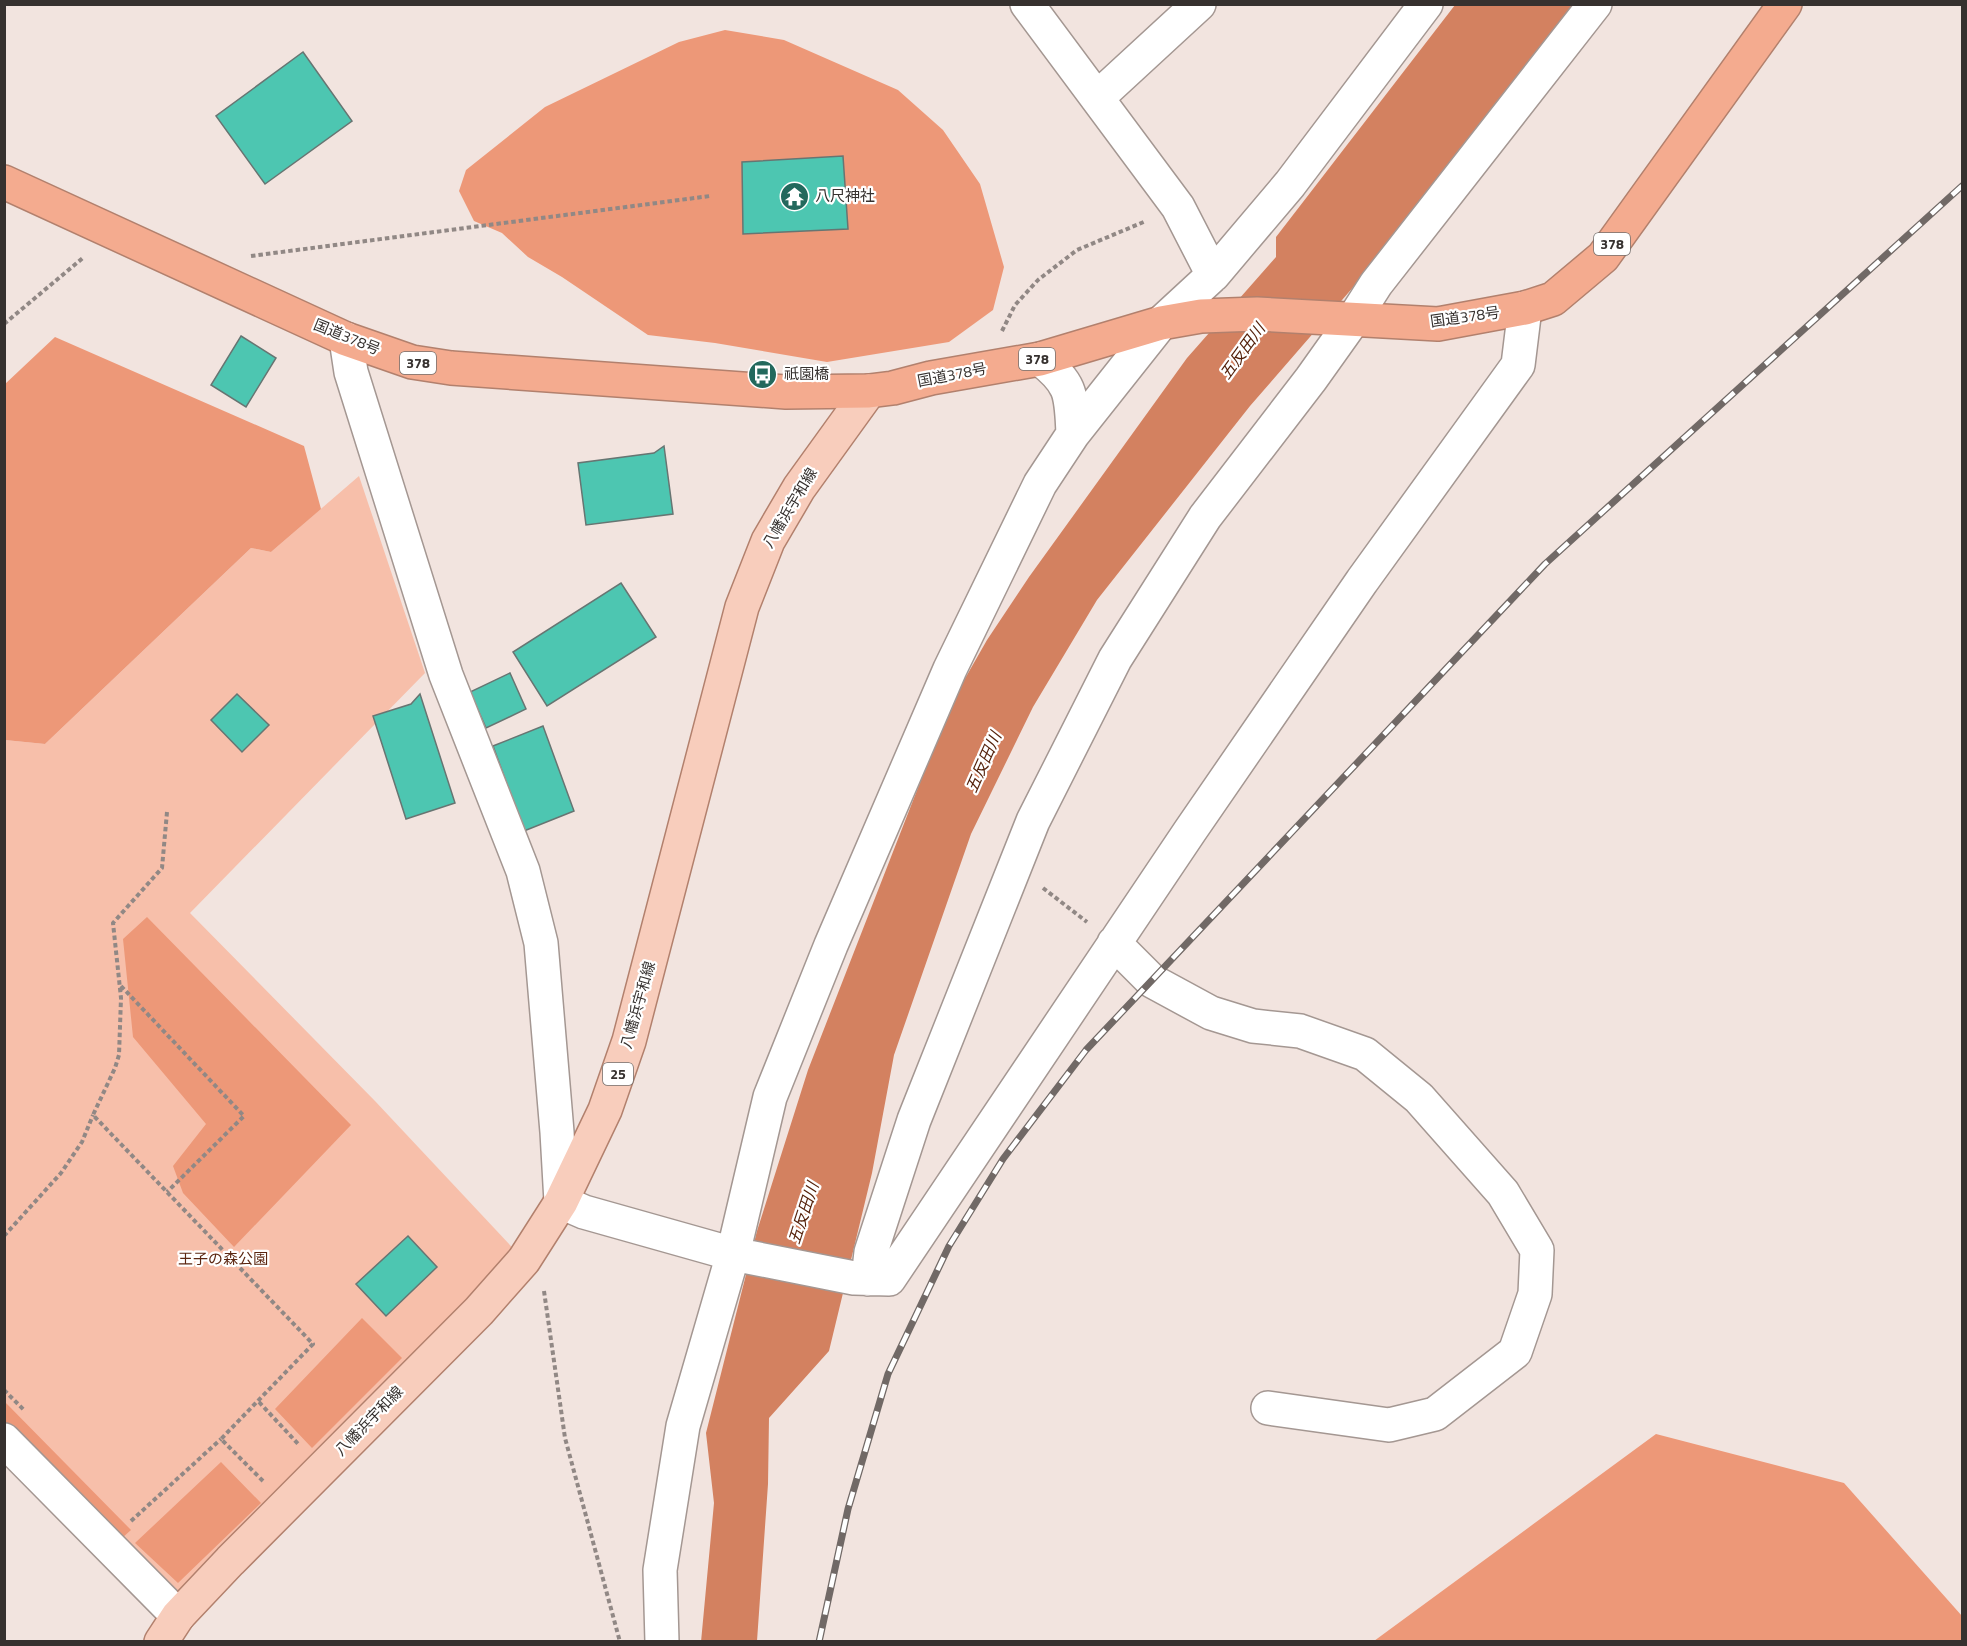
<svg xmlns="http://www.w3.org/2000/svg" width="1967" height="1646" viewBox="0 0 1967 1646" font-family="'Titillium Web','Noto Sans JP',sans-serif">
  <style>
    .green { fill: #f7bfaa }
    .forest { fill: #ed9878 }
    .water { fill: #d38160 }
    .building { fill: #4dc6b1; stroke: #677572; stroke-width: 1.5 }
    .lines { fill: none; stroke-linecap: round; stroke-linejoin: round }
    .minor-casing { stroke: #a49792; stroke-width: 36 }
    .major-casing { stroke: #b2806d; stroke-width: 36 }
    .highway-casing { stroke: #b2806d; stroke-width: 36 }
    .path { stroke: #918885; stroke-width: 4; stroke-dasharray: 4.5 3; stroke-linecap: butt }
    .minor { stroke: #fff; stroke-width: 33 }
    .major { stroke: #f8cdbc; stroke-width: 33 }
    .highway { stroke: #f4ab8f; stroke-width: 33 }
    .rail-casing { stroke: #716966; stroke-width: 7 }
    .rail { stroke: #fff; stroke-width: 4.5; stroke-dasharray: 14; stroke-linecap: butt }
    .labels { text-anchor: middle; stroke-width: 4.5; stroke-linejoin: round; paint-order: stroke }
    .shield { fill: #fff; stroke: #726f6d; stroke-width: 1.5 }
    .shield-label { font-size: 14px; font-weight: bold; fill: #36312f }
    .poi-label { font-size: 15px; fill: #36312f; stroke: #fff; text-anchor: start }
    .street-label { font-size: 15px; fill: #36312f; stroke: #fff }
    .park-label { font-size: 15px; fill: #5c2711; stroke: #fff }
    .water-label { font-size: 16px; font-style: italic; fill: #521e07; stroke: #fff }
  </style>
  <rect width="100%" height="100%" fill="#f2e4df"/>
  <path class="green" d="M359 476 425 673 190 913 375 1101 524 1260 178 1616 5 1441V740L45 744 251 548 271 552Z"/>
  <path class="forest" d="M725 30 784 40 898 90 943 130 980 184 1004 267 993 310 949 342 827 362 715 343 648 335 562 277 528 257 502 233 474 221 459 191 466 170 545 107 679 42Z
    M55 337 304 446 321 509 271 552 251 548 45 744 5 740 4 385Z
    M147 917 351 1125 234 1247 183 1193 173 1166 206 1124 133 1037 123 939Z
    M362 1318 402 1358 312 1448 275 1409Z
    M4 1401 131 1530 111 1548 5 1440Z
    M1656 1434 1844 1483 1962 1616V1641H1374Z
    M221 1462 261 1503 178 1583 135 1543Z"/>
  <path class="water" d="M1455 5H1573L1362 277 1250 406 1097 600 1033 707 971 834 894 1055 872 1173 829 1351 769 1418 768 1484 757 1641 701 1642 714 1503 706 1433 757 1231 808 1070 951 703 987 640 1029 577 1187 358 1276 257V237Z"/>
  <path class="building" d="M303 52 352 121 265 184 216 116Z
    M843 156 848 229 743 234 742 162Z
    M241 336 276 358 246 407 211 385Z
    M664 446 673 514 586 525 578 463 654 453Z
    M621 583 656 637 547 706 513 652Z
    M510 673 526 709 486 728 470 692Z
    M237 694 269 725 242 752 211 720Z
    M420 694 455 803 406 819 373 716 411 704Z
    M543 726 574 811 524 831 493 746Z
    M408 1236 437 1267 386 1316 356 1284Z"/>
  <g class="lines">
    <defs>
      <path id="minor" d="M1027 4 1178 207 1213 275
        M1097 98 1199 4
        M346 339 351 372 446 675 523 871 541 943 557 1132 561 1202 584 1212 733 1254 854 1278 889 1279 1190 831 1362 581 1518 365 1525 308
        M1040 359C1073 384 1071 396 1073 434
        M1114 943 1152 981 1211 1013 1253 1026 1300 1031 1365 1054 1419 1098 1503 1193 1537 1250 1535 1294 1515 1352 1435 1414 1389 1425 1268 1408
        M868 1279 871 1252 914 1120 1033 821 1115 659 1205 517 1311 379 1353 320 1376 284 1595 4
        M4 1440 178 1616
        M662 1642 660 1570 683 1426 733 1254 770 1097 831 945 950 669 1040 484 1073 434 1161 323 1213 275 1290 184 1426 4"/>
      <path id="major" d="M161 1642 178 1616 230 1561 479 1311 524 1260 561 1202 605 1110 629 1041 742 607 768 541 799 488 869 391"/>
      <path id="highway" d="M4 182 346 339 412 362 451 368 786 392 869 391 893 388 931 378 1040 359 1161 323 1201 316 1257 314 1438 324 1525 308 1553 299 1603 257 1785 4"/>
    </defs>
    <use href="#minor" class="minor-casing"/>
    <use href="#major" class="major-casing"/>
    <use href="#highway" class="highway-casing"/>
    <path class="path" d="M251 256 710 196
      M4 324 84 257
      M1002 331 1015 305 1038 280 1077 250 1146 221
      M167 812 162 868 113 923 121 998 119 1055 115 1068 93 1115 313 1344 221 1439 263 1481
      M1043 888 1087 922
      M121 986 244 1116 167 1192
      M4 1236 61 1173 82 1142 93 1115
      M544 1291 565 1438 620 1642
      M4 1390 24 1410
      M259 1402 299 1445
      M131 1521 221 1439"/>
    <use href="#minor" class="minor"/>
    <use href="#major" class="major"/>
    <use href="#highway" class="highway"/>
    <defs>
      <path id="rail" d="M819 1642 848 1509 888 1374 949 1246 1003 1159 1086 1050 1545 564 1962 186"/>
    </defs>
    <use href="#rail" class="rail-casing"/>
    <use href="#rail" class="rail"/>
  </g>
  <defs>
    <symbol id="temple-disc" viewBox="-11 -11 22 22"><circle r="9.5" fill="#23695d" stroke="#fff"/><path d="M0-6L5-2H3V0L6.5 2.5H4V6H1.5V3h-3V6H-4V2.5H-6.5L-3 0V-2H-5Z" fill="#fff"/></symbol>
    <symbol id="bus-disc" viewBox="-11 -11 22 22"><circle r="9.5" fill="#23695d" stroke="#fff"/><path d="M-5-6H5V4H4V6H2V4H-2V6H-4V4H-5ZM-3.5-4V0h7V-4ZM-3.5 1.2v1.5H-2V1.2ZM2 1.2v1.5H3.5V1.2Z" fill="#fff"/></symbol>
  </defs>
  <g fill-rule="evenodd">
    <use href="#temple-disc" x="778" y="180" width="33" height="33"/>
    <use href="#bus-disc" x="746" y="358" width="33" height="33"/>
  </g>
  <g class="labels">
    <g class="shield">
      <rect x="1594" y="233" width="36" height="22" rx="4.5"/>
      <rect x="1019" y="348" width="36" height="22" rx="4.5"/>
      <rect x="400" y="352" width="36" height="22" rx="4.5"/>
      <rect x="603" y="1063" width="30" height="22" rx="4.5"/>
    </g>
    <g class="shield-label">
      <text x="1612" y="249">378</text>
      <text x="1037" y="364">378</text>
      <text x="418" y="368">378</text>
      <text x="618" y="1079">25</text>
    </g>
    <g class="poi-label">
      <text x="815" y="201">八尺神社</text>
      <text x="784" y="379">祇園橋</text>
    </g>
    <g class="street-label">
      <text transform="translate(1465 317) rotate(-8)" y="5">国道378号</text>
      <text transform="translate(347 337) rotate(22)" y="5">国道378号</text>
      <text transform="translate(952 375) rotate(-11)" y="5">国道378号</text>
      <text transform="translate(790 508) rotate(-59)" y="5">八幡浜宇和線</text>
      <text transform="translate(638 1005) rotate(-74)" y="5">八幡浜宇和線</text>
      <text transform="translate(369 1421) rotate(-46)" y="5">八幡浜宇和線</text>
    </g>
    <g class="park-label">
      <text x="223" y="1264">王子の森公園</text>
    </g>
    <g class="water-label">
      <text transform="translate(1242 351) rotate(-54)" y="6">五反田川</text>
      <text transform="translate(983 762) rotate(-66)" y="6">五反田川</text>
      <text transform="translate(803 1213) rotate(-72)" y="6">五反田川</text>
    </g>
  </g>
  <rect width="1967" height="1646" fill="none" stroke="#36312f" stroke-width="12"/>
</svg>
